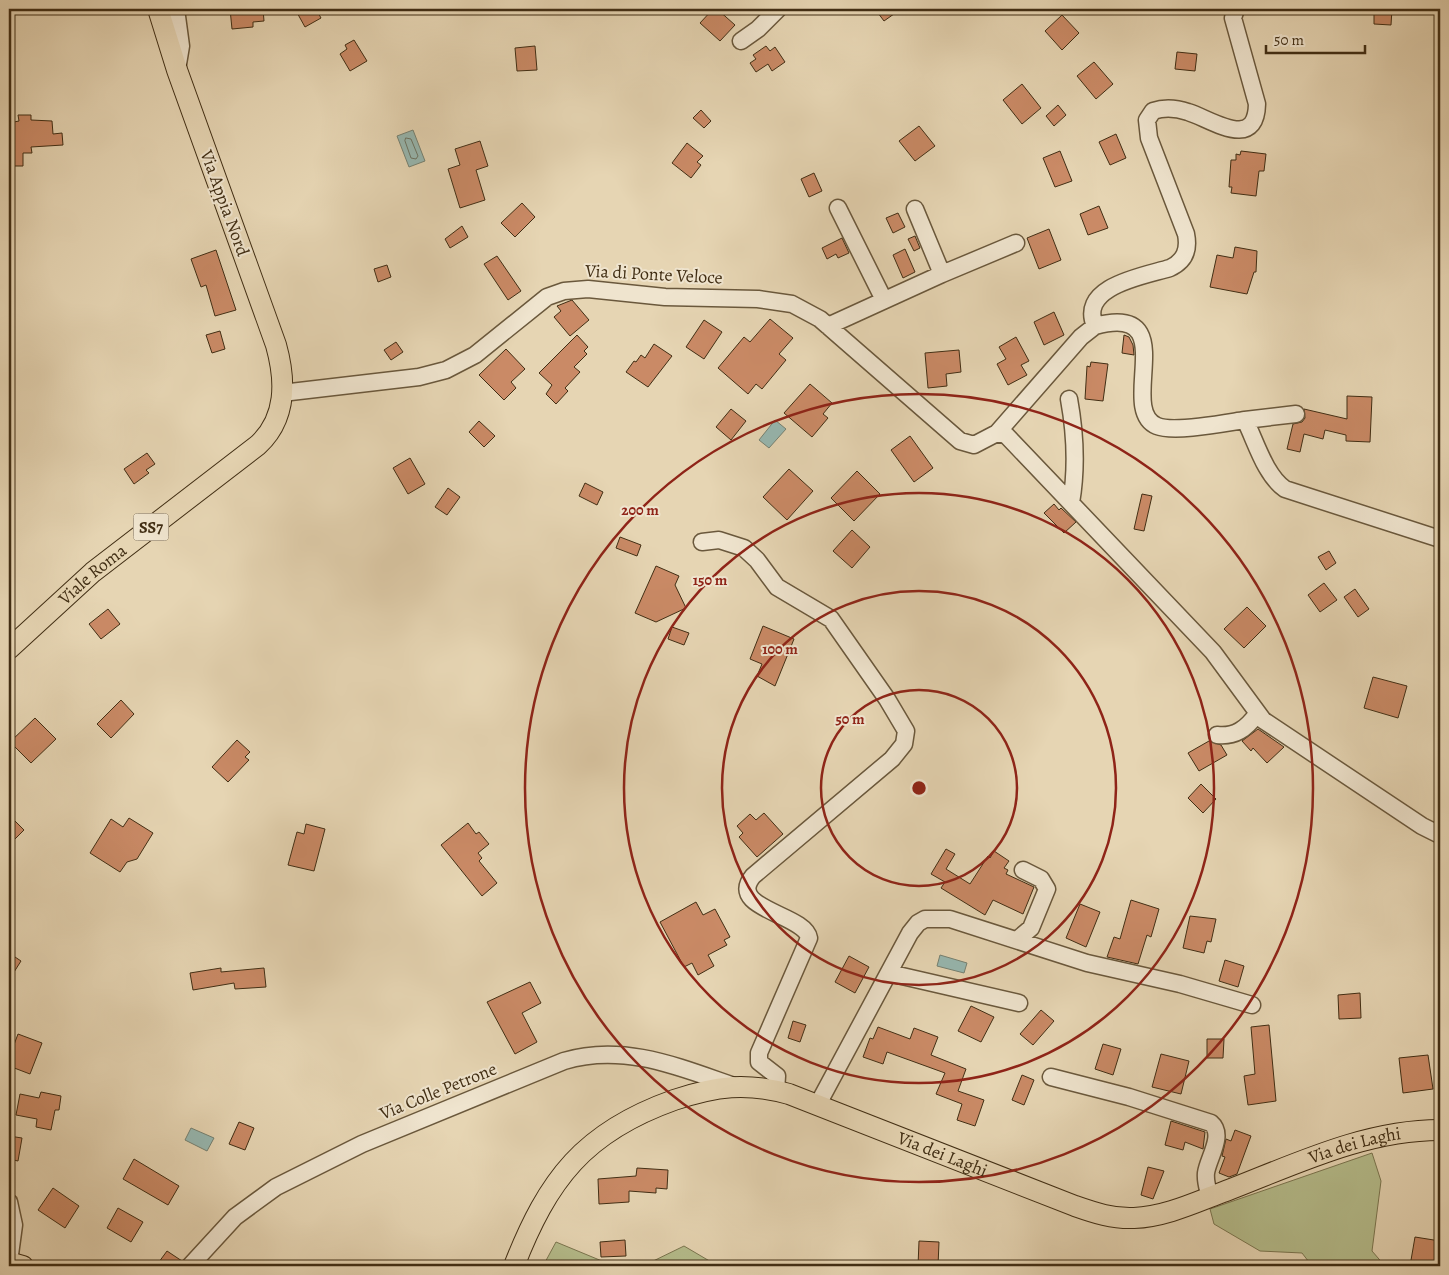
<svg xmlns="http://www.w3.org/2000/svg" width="1449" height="1275" viewBox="0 0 1449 1275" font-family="Alegreya,serif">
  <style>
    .green { fill: #b5bd8c; stroke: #7b7650 }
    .water { fill: #97b8b1; stroke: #758172 }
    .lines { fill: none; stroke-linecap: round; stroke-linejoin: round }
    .shore { stroke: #6c7362; stroke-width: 1 }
    .building { fill: #ca8a66; stroke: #412e14 }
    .minor-casing { stroke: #6a583c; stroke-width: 19 }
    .major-casing { stroke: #412e14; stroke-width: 22 }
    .minor { stroke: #efe4ce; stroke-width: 16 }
    .major { stroke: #e6d5b3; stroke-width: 20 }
    .ring { fill: none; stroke: #8f2418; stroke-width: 2.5 }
    .labels { text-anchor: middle; stroke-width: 4; stroke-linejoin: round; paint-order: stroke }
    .shield { fill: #efe4ce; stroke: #75654c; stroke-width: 1 }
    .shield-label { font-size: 16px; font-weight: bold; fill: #412e14 }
    .street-label { font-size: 18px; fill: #412e14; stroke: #efe4ce }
    .centre { fill: #8f2418; stroke: #efe4ce; stroke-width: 2.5 }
    .ring-label { font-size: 15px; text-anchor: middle; font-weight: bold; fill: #8f2418; stroke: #efe4ce; stroke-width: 4; stroke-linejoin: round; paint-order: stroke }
  </style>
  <rect width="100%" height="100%" fill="#e6d5b3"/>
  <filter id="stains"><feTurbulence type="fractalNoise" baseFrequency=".004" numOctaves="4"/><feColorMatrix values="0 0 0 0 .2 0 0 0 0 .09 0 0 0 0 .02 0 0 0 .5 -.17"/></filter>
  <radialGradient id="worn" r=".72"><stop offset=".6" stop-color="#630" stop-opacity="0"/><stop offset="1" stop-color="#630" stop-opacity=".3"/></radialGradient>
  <path class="green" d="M1372 1153 1381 1181 1372 1251 1385 1266H1312L1302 1253 1260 1251 1214 1224 1210 1209Z
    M556 1242 614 1266H543Z
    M684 1246 718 1266H643Z"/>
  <path class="water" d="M413 130 425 161 409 167 397 136Z
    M775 420 786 429 769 448 759 440Z
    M940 955 967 963 964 973 937 966Z
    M191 1128 214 1138 207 1151 185 1140Z"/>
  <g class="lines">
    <path class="shore" d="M406 138 411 139 418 156 416 159 411 158 405 141Z"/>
  </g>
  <path class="building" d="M230 9H263L264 21 253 22V27L232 29Z
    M295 9H316L321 18 305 27Z
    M713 9H717L735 25 720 41 700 23Z
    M875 9H901L884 21Z
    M1374 9H1392L1391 25 1374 24Z
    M1062 15 1079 33 1062 50 1045 31Z
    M354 40 367 61 350 71 340 54 347 49 345 45Z
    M535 46 537 70 517 71 515 48Z
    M766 46 770 51 775 47 785 62 772 71 768 64 756 72 750 63 756 59 753 55Z
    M1177 52 1197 54 1195 71 1175 69Z
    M1094 62 1113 84 1096 99 1077 76Z
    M1022 84 1041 108 1022 124 1003 100Z
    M1058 105 1066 115 1054 126 1046 116Z
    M701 110 711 121 704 128 693 118Z
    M18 115H31V120L52 121 53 134 62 133 63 145 31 147 32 153H23V166H9V123L19 121Z
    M919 126 935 146 915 161 899 141Z
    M1116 134 1126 158 1110 165 1099 142Z
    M480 141 488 166 476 170 485 200 460 208 448 169 460 165 455 149Z
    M687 143 703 156 697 162 701 165 691 178 672 163Z
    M1060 151 1072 181 1055 187 1043 158Z
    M1241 151 1266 154 1264 171H1259L1256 196 1231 193 1232 187H1229L1231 160H1236V154L1240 155Z
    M814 173 822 191 809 197 801 179Z
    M522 203 535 217 515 237 501 223Z
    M1099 206 1108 228 1088 235 1080 214Z
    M898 213 905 227 893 233 886 218Z
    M462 226 468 237 450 248 445 239Z
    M1049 229 1061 260 1039 269 1027 238Z
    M915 236 920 248 914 251 908 239Z
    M842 238 849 253 838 258 836 254 827 259 822 248Z
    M1235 247 1257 251 1256 272H1254L1247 294 1210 287 1217 255 1233 258Z
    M905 249 915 272 903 278 893 255Z
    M216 250 236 310 215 316 206 285 201 287 191 259Z
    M497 256 521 291 508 300 484 264Z
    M387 265 391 277 378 282 374 269Z
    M572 300 589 320 570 336 554 317 561 311 557 306Z
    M1054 312 1064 335 1044 345 1034 322Z
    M770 319 793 338 779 354 786 360 762 389 756 384 748 394 718 368 744 337 750 342Z
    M704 320 722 332 704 359 686 347Z
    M220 331 225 349 212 353 206 335Z
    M577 335 588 347 584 351 587 354 574 367 580 372 565 388 568 391 556 404 546 394 552 385 539 373Z
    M1124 335 1129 337 1133 345 1134 355 1122 353Z
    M1016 337 1029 361 1021 365 1027 375 1008 385 997 364 1006 359 999 347Z
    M396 342 403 352 391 360 384 350Z
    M654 344 672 356 648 387 626 372 634 361 636 362 641 355 645 358Z
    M506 349 525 369 511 382 516 388 504 400 479 375Z
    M959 350 961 372 946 374 947 386 928 388 925 353Z
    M1091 362 1108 364 1103 401 1085 399 1087 366 1090 367Z
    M810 384 832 403 823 414 828 418 812 437 784 413Z
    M1347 396 1372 397 1370 442 1346 441V435L1325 430 1323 439 1304 434 1300 452 1287 449 1293 424 1302 422 1305 418 1304 409 1347 419Z
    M731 409 746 421 731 440 716 427Z
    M479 421 495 436 484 447 469 432Z
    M910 436 933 468 914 482 891 450Z
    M147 453 155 464 146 470 149 473 134 484 124 469Z
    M410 458 425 484 408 494 393 468Z
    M789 469 813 491 787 520 763 497Z
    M857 471 880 494 854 521 831 498Z
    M585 483 603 492 597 505 579 496Z
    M448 488 460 497 447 515 435 507Z
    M1142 494 1152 496 1144 531 1134 529Z
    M1054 504 1059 510 1061 508 1076 522 1064 533 1044 513Z
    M852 530 870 547 852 568 833 551Z
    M620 537 641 545 637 556 616 548Z
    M1329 551 1336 563 1326 570 1318 557Z
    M656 566 679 576 675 585 686 608 656 622 635 613Z
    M1324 583 1337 600 1320 612 1308 595Z
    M1355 589 1369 609 1358 617 1344 597Z
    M1247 607 1266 626 1244 648 1224 629Z
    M108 609 120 624 101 639 89 624Z
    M763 626 794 639 775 686 757 676 762 664 750 659Z
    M672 627 689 633 684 645 668 639Z
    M1373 677 1407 686 1398 718 1364 708Z
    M121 700 134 714 111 738 97 724Z
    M35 718 56 739 31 763 10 742Z
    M1258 729 1284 747 1267 763 1253 748 1251 751 1242 741Z
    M237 740 250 752 245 757 249 760 228 782 212 767Z
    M1209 741 1221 745 1227 755 1199 771 1188 753Z
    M1201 784 1216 799 1203 813 1188 798Z
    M764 813 783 834 757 857 739 837 743 833 737 826 750 814 756 820Z
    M9 815 24 830 9 845Z
    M129 818 153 833 137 859 127 862 120 872 90 853 111 819 123 827Z
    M468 823 476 834 479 832 489 844 478 853 482 858 479 861 497 883 482 896 441 845Z
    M306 824 325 829 314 871 288 865 297 832 304 834Z
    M946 849 955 854 946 869 970 884 988 856 990 858 994 851 1009 861 1004 868 1008 870 1006 874 1034 887 1023 914 993 900 985 915 941 888 945 882 931 874Z
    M1131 900 1159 909 1151 937 1147 935 1138 964 1107 957 1114 937 1120 939Z
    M696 902 703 915 715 909 730 937 724 940 727 945 708 955 714 966 698 975 692 963 684 967 660 922Z
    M1080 904 1100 912 1086 947 1066 938Z
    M1190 916 1216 919 1211 942 1207 941 1204 953 1183 948Z
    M9 953 21 961 9 980Z
    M849 956 869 967 855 993 835 982Z
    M1225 960 1244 966 1238 987 1219 981Z
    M221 968V972L264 968 266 987 235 989 234 983 193 990 190 973Z
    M530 982 541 1003 522 1013 537 1042 515 1054 487 1002Z
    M1360 993 1361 1018 1339 1019 1338 995Z
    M971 1006 994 1017 981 1042 958 1031Z
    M1041 1010 1054 1021 1033 1045 1020 1034Z
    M793 1021 806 1025 800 1042 788 1038Z
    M1269 1025 1276 1101 1248 1105 1244 1076 1255 1074 1251 1027Z
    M878 1027 910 1039 914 1028 938 1037 931 1055 966 1069 958 1091 984 1100 975 1126 957 1120 962 1104 936 1094 945 1073 887 1052 883 1064 863 1057 870 1038 873 1039Z
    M18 1034 42 1043 30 1074 9 1066V1058Z
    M1207 1039H1224L1223 1058H1207Z
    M1103 1044 1121 1049 1113 1075 1095 1069Z
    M1161 1054 1189 1061 1181 1094 1152 1087Z
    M1428 1055 1433 1089 1403 1093 1399 1058Z
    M1022 1075 1034 1080 1024 1105 1012 1100Z
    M41 1092 61 1096 59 1110H55L51 1130 36 1127 37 1119 16 1115 20 1094 39 1098Z
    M1171 1121 1205 1132 1203 1149 1185 1142 1183 1150 1165 1145Z
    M239 1122 254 1128 245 1150 229 1144Z
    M1235 1130 1251 1136 1237 1174 1229 1177 1219 1173 1225 1157 1222 1156 1226 1139 1231 1141Z
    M9 1136 22 1138 18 1161 9 1159Z
    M134 1159 179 1186 168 1205 123 1179Z
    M1148 1167 1164 1171 1153 1199 1141 1195Z
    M637 1168 668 1170 667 1189 656 1188V1193L629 1191V1202L599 1204 598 1179 636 1176Z
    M53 1188 79 1206 65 1228 38 1210Z
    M118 1208 143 1222 131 1242 107 1228Z
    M1415 1237 1440 1241 1437 1266H1410Z
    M625 1240 626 1256 601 1257 600 1242Z
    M919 1241 939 1242 938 1266H918Z
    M167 1251 182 1261 180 1266H156Z"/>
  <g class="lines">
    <defs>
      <path id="minor" d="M176 9 181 46 177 70
        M1236 9 1233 18 1257 104C1256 152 1211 119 1188 112 1176 108 1165 107 1153 111L1147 120 1149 138 1186 234C1189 249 1185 261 1170 268 1144 276 1078 286 1095 326L1081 337 997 433 1006 435 1213 652 1263 720 1422 826 1440 835
        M741 41 758 29 778 9
        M838 208 884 300
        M915 209 942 274
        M828 326 942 274 1016 243
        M1095 326C1184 302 1116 409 1157 426 1174 433 1225 423 1245 420 1256 442 1265 475 1285 489L1440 539
        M282 393 419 377 446 370 475 355 547 297 564 291 588 289 665 297 758 299 792 304 820 319 960 441 974 445 997 433
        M1069 399C1075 432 1077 468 1071 503
        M1245 420 1296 414
        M702 542 719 540 744 548 757 560 777 587 831 619 887 699 906 731 904 744 892 759 753 876C726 909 805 914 809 938L759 1053V1062L777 1076 776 1091
        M1217 735C1235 737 1246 729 1257 714
        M1017 940 1031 928 1047 889 1041 879 1023 870
        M889 973 1019 1003
        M1051 1077 1129 1097 1211 1123C1225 1135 1208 1158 1206 1173 1205 1182 1208 1189 1210 1197
        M817 1106 910 933 918 923 925 919H950L1087 963 1180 984 1252 1005
        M9 1202 14 1225 9 1262
        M190 1266 235 1217 276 1187 362 1144 564 1061C623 1043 679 1067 734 1086"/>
      <g id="major">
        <path id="s1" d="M9 649 93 572 258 445C287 418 286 381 276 345L177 70 158 9"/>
        <path d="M9 1262 23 1266"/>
        <path id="s2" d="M514 1266C548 1179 584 1132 674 1100 716 1086 746 1082 789 1094L1075 1206C1095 1213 1113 1219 1134 1218 1163 1217 1192 1204 1218 1194 1290 1167 1362 1130 1440 1130"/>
      </g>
    </defs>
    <use href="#minor" class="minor-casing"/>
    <use href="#major" class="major-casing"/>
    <use href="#minor" class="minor"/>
    <use href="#major" class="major"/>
  </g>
  <g class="ring">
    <circle cx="919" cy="788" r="98"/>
    <circle cx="919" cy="788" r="197"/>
    <circle cx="919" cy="788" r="295"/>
    <circle cx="919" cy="788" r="394"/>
  </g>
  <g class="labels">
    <rect class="shield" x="133.5" y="513.5" width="35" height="27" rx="4"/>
    <g class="shield-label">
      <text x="151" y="533">SS7</text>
    </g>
    <g class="street-label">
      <text transform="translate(225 203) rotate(70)" y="6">Via Appia Nord</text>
      <text transform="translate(654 274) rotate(3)" y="6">Via di Ponte Veloce</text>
      <text dy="6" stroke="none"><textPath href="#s1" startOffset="112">Viale Roma</textPath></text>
      <text transform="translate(438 1091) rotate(-22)" y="6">Via Colle Petrone</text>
      <text dy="6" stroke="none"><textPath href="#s2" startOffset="958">Via dei Laghi</textPath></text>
      <text dy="6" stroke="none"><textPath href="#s2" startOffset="522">Via dei Laghi</textPath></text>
    </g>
  </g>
  <circle cx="919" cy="788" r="8" class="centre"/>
  <g class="ring-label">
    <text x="640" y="515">200 m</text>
    <text x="710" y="585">150 m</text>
    <text x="780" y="654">100 m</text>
    <text x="850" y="724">50 m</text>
  </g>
  <rect width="1449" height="1275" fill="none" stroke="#e6d5b3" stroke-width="30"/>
  <rect x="10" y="10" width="1429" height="1255" fill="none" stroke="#412e14" stroke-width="2.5"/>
  <rect x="15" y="15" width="1419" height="1245" fill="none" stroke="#412e14"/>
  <path d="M1266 45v8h99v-8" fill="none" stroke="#412e14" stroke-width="2.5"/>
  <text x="1274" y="45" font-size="15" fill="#412e14" stroke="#efe4ce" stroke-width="4" paint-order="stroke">50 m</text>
  <rect width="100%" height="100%" filter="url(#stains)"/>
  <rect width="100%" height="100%" fill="url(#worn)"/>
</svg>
